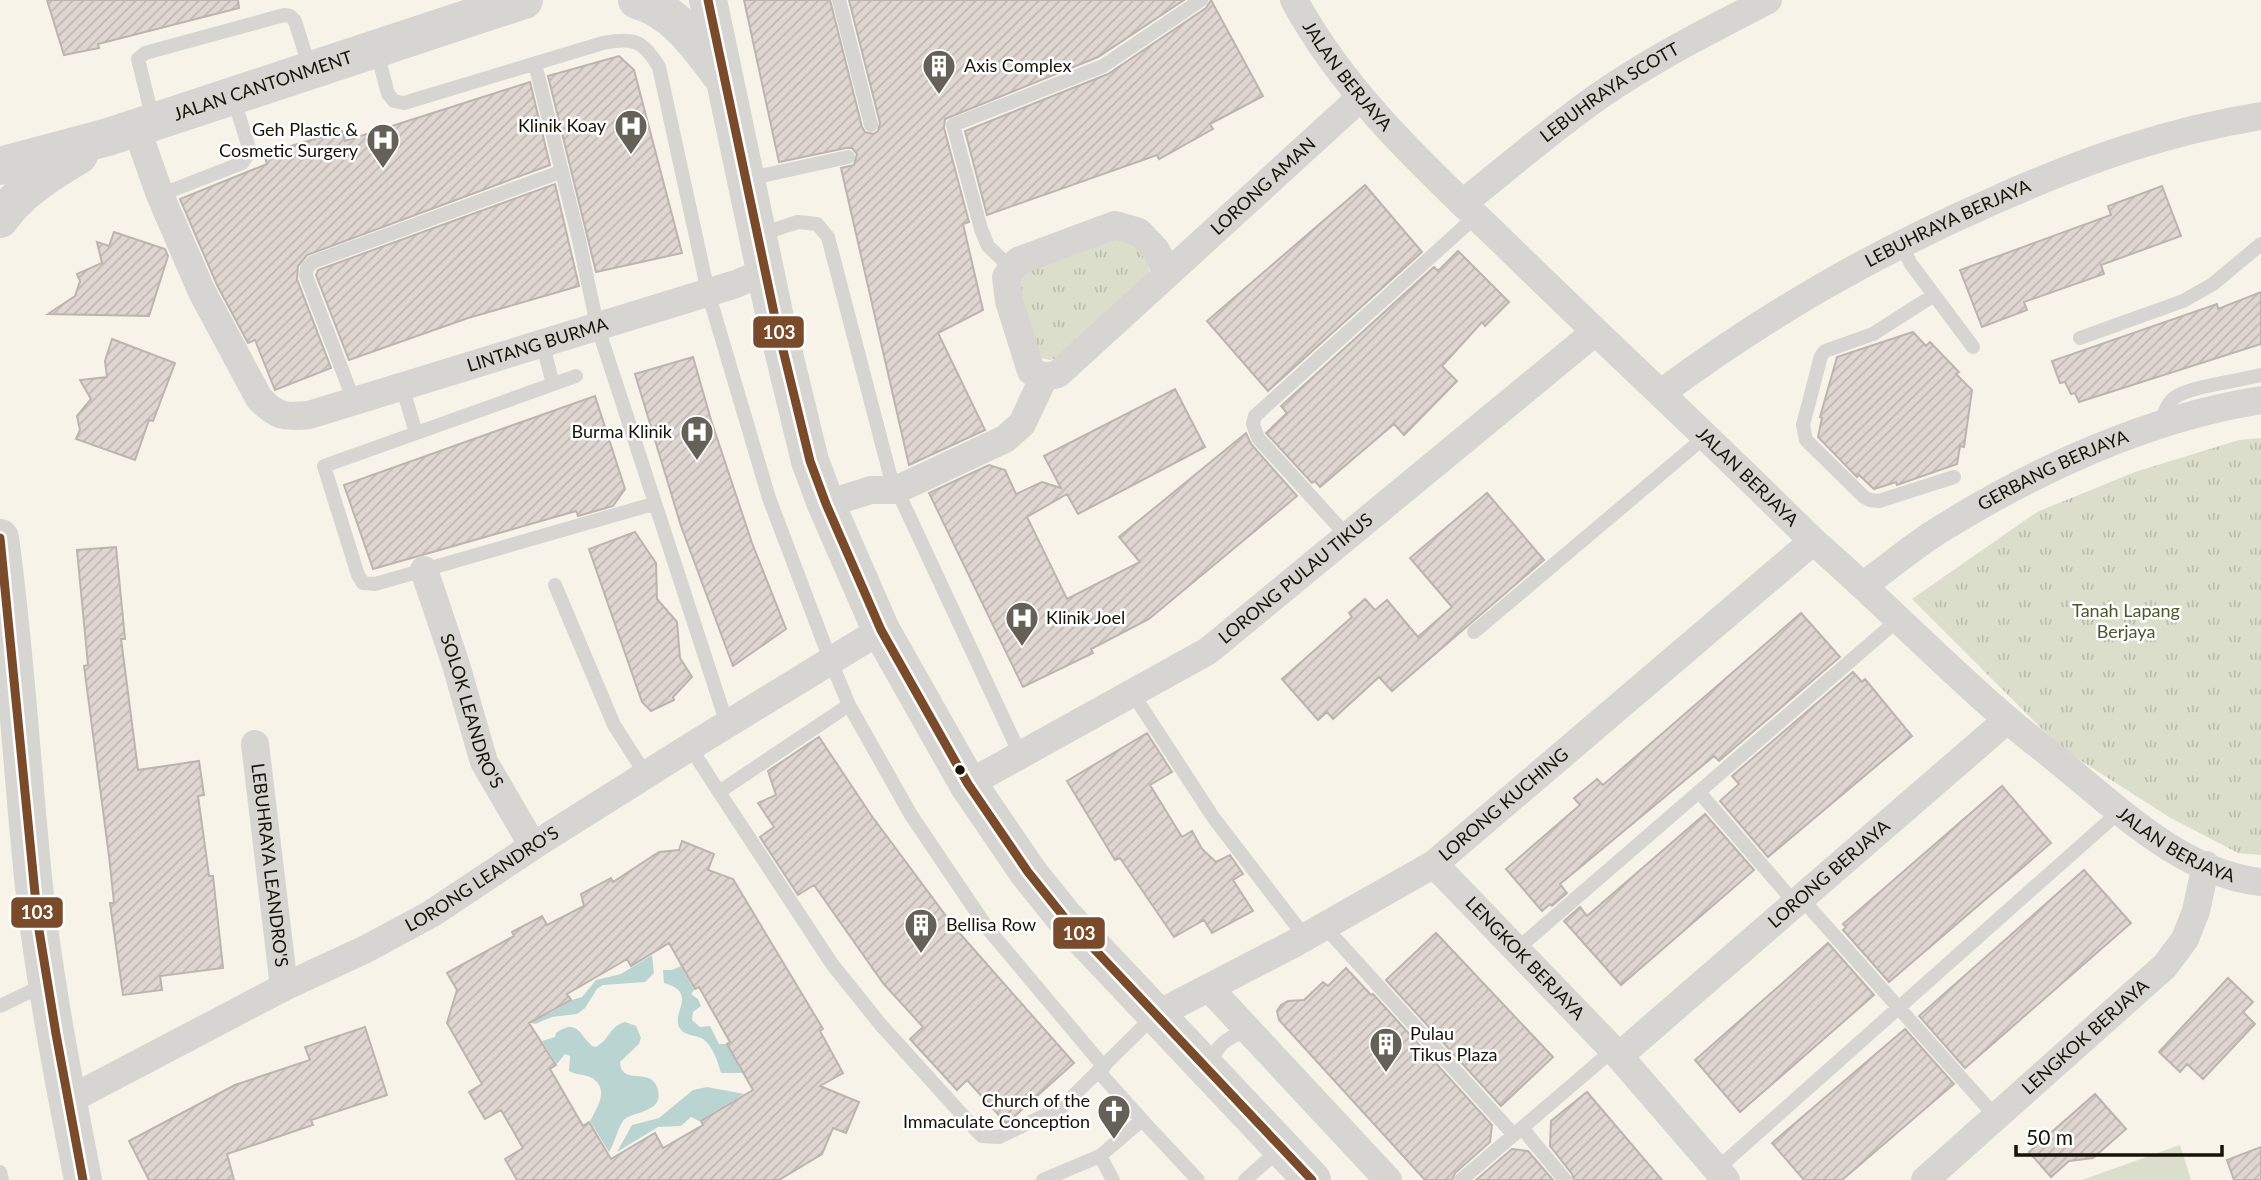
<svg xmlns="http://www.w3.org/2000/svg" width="2261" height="1180" viewBox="0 0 2261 1180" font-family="Lato,sans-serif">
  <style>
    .green { fill: #dadecb }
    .park { fill: url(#park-tufts) }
    .water { fill: #bad4d2 }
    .building { fill: url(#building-hatch); stroke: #bcb4af; stroke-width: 2; fill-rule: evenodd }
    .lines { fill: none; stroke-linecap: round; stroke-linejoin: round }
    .service { stroke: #d6d5d2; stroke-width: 14 }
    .minor { stroke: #d6d5d2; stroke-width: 28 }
    .secondary { stroke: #d6d5d2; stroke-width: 38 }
    .bus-1-casing { stroke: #fff; stroke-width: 14 }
    .bus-1 { stroke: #7a4b2a; stroke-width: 9 }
    .bus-dot { fill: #171307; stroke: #fff; stroke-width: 2.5 }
    .labels { text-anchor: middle; stroke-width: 5; stroke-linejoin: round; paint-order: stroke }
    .poi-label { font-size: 18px; fill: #171307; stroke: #fff; text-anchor: start }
    .street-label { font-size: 18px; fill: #171307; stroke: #fff }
    .park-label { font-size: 18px; fill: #49592c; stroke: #fff }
    .line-badge { stroke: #fff; stroke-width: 2.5 }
    .badge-label { font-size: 19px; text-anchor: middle; font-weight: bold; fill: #fff }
  </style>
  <defs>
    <pattern id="park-tufts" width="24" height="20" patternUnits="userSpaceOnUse" patternTransform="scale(1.75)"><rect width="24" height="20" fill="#dadecb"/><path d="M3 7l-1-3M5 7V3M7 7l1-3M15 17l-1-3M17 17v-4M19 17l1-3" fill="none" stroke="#babead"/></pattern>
    <pattern id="building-hatch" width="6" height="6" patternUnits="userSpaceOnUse" patternTransform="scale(1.75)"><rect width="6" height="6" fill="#dfd6d1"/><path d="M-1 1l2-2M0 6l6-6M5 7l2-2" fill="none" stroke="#bfb7b2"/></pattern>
  </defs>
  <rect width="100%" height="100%" fill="#f7f3e9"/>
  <path class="green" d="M2180 1145 2191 1180H2082Z"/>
  <path class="park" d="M1110 236 1137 245 1148 265 1150 275 1059 357 1050 360 1041 358 1016 284 1028 269Z
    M2261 438V855L2238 853 2169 817 2061 748 1912 599 2037 512 2135 472 2239 440Z"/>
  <path class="water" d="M652 955 654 973 645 982 603 985 597 989 585 1008 577 1014 552 1017 535 1024 526 1021 547 1010 550 1013 572 1000 582 997 596 980 621 974Z
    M681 966 694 990 691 994 698 999 701 1006 693 1012 692 1020 700 1027 710 1026 719 1044H727L742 1073H721C718 1062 713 1046 703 1039 695 1034 685 1037 679 1027 672 1012 698 992 664 983L663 970H672Z
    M625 1022 636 1026 641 1038 639 1044 620 1062C621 1086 650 1067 657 1087 667 1114 629 1111 623 1121 617 1130 615 1142 609 1152L590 1121C597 1108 610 1089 592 1078 585 1074 576 1075 569 1071L570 1056 565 1054 557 1064 542 1041 555 1037 556 1033C577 1018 579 1034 592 1046L596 1047C609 1040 610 1026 625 1022Z
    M707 1087 744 1094 699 1121 691 1117 681 1126 658 1127 617 1152 632 1125 659 1118 693 1090Z"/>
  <path class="building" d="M47 0H238L239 8 98 44 99 48 64 55Z
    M744 0H830L862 127 865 132 873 134 878 131 880 123 849 0H1184L1098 57 945 119 944 128 969 222 963 224 983 310 938 333 985 430 909 465 841 168 854 165 857 154 852 148H846L779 162Z
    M1211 0 1263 96 1210 124 1213 129 1159 159 1157 155 987 215 965 131 1108 74 1206 8Z
    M619 56 634 70 682 253 596 272 548 76Z
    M530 82 550 165 307 255 298 266 297 279 331 368 275 390 255 340 248 343 217 285 180 199 267 164 264 154 342 131 345 141Z
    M555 184 579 286 468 318 349 360 316 275 318 270Z
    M1365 185 1422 252 1268 391 1207 321Z
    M2162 186 2181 236 2101 265 2104 274 2024 302 2027 310 1982 327 1960 270 2111 215 2108 206Z
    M114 232 165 249 168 256 149 316 48 314 75 296 80 281 77 274 102 263 97 242 109 246Z
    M1458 251 1509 302 1485 326 1482 322 1442 366 1457 381 1404 435 1394 424 1320 487 1315 481 1312 483 1266 433 1287 413 1281 406 1434 267 1438 271Z
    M2261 292V344L2079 402 2075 393 2071 394 2065 382 2060 383 2052 361 2217 304 2218 309Z
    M1913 332 1926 346 1930 342 1959 372 1956 374 1972 390 1964 447 1960 446 1957 464 1897 485 1896 482 1874 489 1859 475 1857 477 1818 437 1822 418 1820 417 1837 357Z
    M112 339 175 363 153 421 149 420 135 460 76 439 80 430 77 416 91 399 80 380 107 377 105 361Z
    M693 357 711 420 752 543 786 629 733 666 681 526 635 374Z
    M1175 389 1205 447 1078 514 1067 494 1027 517 1067 599 1140 562 1119 537 1246 433 1251 444 1297 496 1149 619 1091 649 1093 653 1023 687 929 493 989 465 1005 470 1016 494 1042 482 1061 488 1044 456Z
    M595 396 625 489 613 506 578 516 576 511 373 569 344 485Z
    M1487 493 1544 560 1392 691 1379 677 1333 719 1327 712 1318 720 1282 679 1352 617 1349 613 1365 599 1375 610 1387 600 1418 637 1452 607 1410 558Z
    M635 532 656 563 657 599 677 622 680 658 692 677 673 697 674 700 651 711 642 702 589 549Z
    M116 547 125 639H121L138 770 199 761 204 795 198 796 209 876H213L223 968 160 976 162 990 123 995 110 903H114L109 856 84 666 88 665 77 550Z
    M1801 613 1840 657 1719 761 1714 756 1560 884 1567 893 1552 906 1550 904 1542 911 1506 869 1580 805 1574 798 1597 779 1603 785Z
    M1853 672 1862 682 1865 679 1912 736 1768 857 1720 801 1739 784 1732 776Z
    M1147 733 1172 772 1150 785 1182 837 1192 831 1202 849 1216 862 1230 855 1243 874 1233 880 1253 911 1212 933 1204 920 1174 937 1120 858 1115 860 1067 781Z
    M819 737 871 815 955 928 1074 1063 1008 1122 1006 1123 967 1080 957 1090 910 1039 923 1027 883 983 814 885 798 895 760 837 774 827 758 803 776 795 768 771Z
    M2002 786 2051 843 1889 982 1843 930 1846 927 1843 924Z
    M1705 814 1754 870 1621 985 1564 921 1580 907 1587 916Z
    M682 841 714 854 708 870 733 879 823 1029 820 1031 843 1073 820 1086 859 1102 846 1133 833 1128 822 1154 779 1180H517L505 1159 523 1148 501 1110 485 1119 469 1092 482 1084 447 1023 457 990 447 973 514 936 512 932 542 916 547 925 584 906 581 894 611 878 613 882 659 852 679 850ZM669 943 695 989 699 987 730 1042 727 1044 753 1090 701 1121 703 1125 663 1148 655 1133 611 1159 589 1122 583 1126 550 1069 556 1065 529 1023 571 1000 567 994 627 959 631 966Z
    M2084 870 2131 923 1965 1068 1919 1016Z
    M1436 933 1553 1057 1501 1106 1386 980Z
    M1828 943 1874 995 1740 1112 1695 1060Z
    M1346 968 1371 995 1373 994 1492 1125 1490 1142 1455 1173 1452 1180H1425L1279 1020 1277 1011 1281 1005 1288 1001 1304 1000 1323 982 1328 986Z
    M2228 978 2253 1002 2243 1012 2255 1024 2203 1079 2187 1064 2180 1072 2159 1052Z
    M365 1027 387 1095 311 1120 313 1125 227 1154 234 1180H149L129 1141 235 1085 310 1060 305 1047Z
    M1905 1029 1954 1084 1842 1180H1804L1772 1143Z
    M1587 1092 1662 1180H1574L1572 1174 1550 1146 1551 1121Z
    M2095 1094 2126 1129 2093 1158 2069 1161 2051 1177 2029 1152Z
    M2261 1147V1180H2234L2227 1160Z
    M1512 1149 1528 1151 1553 1180H1476Z"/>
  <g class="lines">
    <path class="service" d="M839 0 871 125
      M377 52 388 94 394 101 404 103 603 43C633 37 643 40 659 67L708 292 769 498 831 662 849 705 911 815 988 929 1104 1067
      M535 64 579 240 597 325 727 724
      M153 120 138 59 145 53 284 15 290 16 295 21 310 69
      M747 179 848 157
      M160 195 242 163 250 151 233 97
      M758 235 798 222 817 224 828 237 890 475 1020 754
      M1900 243 1911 264 1973 347
      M1012 269 988 246 981 229 953 125 1103 66 1201 0
      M1934 295 1873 334 1825 351 1821 356 1803 425 1806 440 1864 497 1870 500 1879 501 1954 477
      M2080 338 2183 301 2213 284 2261 244
      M542 342 553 384
      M576 376 324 466 358 575 363 583 375 584 424 570 653 504
      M402 386 416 433
      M354 401 306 276 307 268 313 262 560 172
      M2162 423C2164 413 2166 405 2174 398 2189 386 2240 381 2261 375
      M1348 537 1258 438 1253 424 1255 416 1476 216
      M555 585 614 725 646 775
      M1474 632 1706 436
      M1133 694 1213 817 1305 937
      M849 705 719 792 832 964 881 1025 976 1130 982 1136 999 1137 1062 1107 1154 1016
      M690 747 719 792
      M1699 792 1795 903
      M1801 898 1996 1117
      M1324 926 1514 1135
      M1517 949 1900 618
      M0 1006 46 984
      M1209 1068C1215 1046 1227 1036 1249 1031
      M1099 1072 1142 1120
      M1522 1128 1565 1180
      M1717 1169 2119 812
      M0 1172 2 1180
      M1043 1180 1100 1156
      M1113 1180 1100 1156 1142 1120 1198 1180
      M1245 1180 1280 1149
      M1461 1180 1613 1050"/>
    <g class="minor">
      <path id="s1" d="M1294 0C1345 95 1427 169 1504 243 1606 343 1711 440 1813 541 1880 599 1941 663 2009 721 2028 737 2048 752 2067 768 2122 813 2186 874 2261 882"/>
      <path id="s2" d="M136 127 160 195 202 292 259 398C277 417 283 417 309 415L736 284 766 271"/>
      <path id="s3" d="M1463 203C1508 167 1552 129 1599 96 1652 59 1710 30 1768 0"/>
      <path id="s4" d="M1167 274 1156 250 1139 232 1115 225 1018 261 1006 277 1009 301 1031 371 1044 377 1058 374 1360 98"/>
      <path id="s5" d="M1661 393C1768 314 1872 254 1993 201 2080 162 2166 131 2261 116"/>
      <path d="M826 504 871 490H896L1005 439 1022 424 1044 377"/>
      <path id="s6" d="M424 570 456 665 484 762 533 846"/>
      <path id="s7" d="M1864 585C1887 568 1909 550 1933 534 2031 472 2146 418 2261 400"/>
      <path id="s8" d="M255 744 284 987"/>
      <path id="s9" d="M968 784 1208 651 1595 332"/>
      <path id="s10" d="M1434 864 1619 1056 1726 1180"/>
      <path d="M1209 988 1388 1180"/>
      <path id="s11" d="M1156 1015 1293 944 1434 864 1813 541"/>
      <path id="s12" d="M1619 1056 2007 720"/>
      <path id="s13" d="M67 1101 284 987 366 949 431 914 533 846 690 747 881 630"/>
      <path id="s14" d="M1925 1180 2165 966 2185 939 2196 911 2206 865"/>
    </g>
    <g class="secondary">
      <path d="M637 0C675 11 697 44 720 74"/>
      <path d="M708 0 774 313 810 461 826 504 881 630 968 784 1028 872 1064 917 1312 1180"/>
      <path id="s15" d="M0 166 108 137 524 0"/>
      <path d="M0 219C20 190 50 173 79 155"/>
      <path d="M0 538C16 654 22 771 34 887 45 985 64 1083 83 1180"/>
    </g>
    <defs>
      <path id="bus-1" d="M708 0 774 313 810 461 826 504 881 630 968 784 1028 872 1064 917 1312 1180
        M0 538 38 924 56 1034 83 1180"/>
    </defs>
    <use href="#bus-1" class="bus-1-casing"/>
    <use href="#bus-1" class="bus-1"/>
  </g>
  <defs>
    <symbol id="building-pin" viewBox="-11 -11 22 30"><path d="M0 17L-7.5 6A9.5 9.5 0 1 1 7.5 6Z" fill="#656156" stroke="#fff"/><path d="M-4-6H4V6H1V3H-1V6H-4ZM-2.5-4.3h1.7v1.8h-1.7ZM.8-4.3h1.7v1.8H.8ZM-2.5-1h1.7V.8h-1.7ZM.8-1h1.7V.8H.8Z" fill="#fff"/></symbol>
    <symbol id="hospital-pin" viewBox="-11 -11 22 30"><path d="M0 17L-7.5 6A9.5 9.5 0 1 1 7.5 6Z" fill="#656156" stroke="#fff"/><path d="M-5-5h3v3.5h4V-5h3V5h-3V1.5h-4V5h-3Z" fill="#fff"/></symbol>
    <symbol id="church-pin" viewBox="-11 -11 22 30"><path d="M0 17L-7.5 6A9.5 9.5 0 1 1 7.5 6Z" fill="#656156" stroke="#fff"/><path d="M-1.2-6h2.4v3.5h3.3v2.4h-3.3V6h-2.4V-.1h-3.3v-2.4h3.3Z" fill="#fff"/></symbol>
  </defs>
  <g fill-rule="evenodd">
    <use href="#building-pin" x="920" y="47" width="38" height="52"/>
    <use href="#hospital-pin" x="612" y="107" width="38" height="52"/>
    <use href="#hospital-pin" x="364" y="121" width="38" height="52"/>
    <use href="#hospital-pin" x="678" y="413" width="38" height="52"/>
    <use href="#hospital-pin" x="1003" y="599" width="38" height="52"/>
    <use href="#building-pin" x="902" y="906" width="38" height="52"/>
    <use href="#building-pin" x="1367" y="1025" width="38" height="52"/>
    <use href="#church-pin" x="1095" y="1092" width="38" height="52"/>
  </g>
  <circle class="bus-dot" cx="960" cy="770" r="6"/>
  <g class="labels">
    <g class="poi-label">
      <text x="964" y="72">Axis Complex</text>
      <text x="606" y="132" text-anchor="end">Klinik Koay</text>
      <text x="358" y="136" text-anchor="end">Geh Plastic &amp;<tspan x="358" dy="21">Cosmetic Surgery</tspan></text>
      <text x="672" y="438" text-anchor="end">Burma Klinik</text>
      <text x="1046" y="624">Klinik Joel</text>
      <text x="946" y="931">Bellisa Row</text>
      <text x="1410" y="1040">Pulau<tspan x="1410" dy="21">Tikus Plaza</tspan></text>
      <text x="1090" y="1107" text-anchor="end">Church of the<tspan x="1090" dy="21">Immaculate Conception</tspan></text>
    </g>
    <g class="street-label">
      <text dy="6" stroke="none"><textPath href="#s1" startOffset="93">JALAN BERJAYA</textPath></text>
      <text dy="6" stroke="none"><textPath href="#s15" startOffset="275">JALAN CANTONMENT</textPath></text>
      <text dy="6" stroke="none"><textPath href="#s3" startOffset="184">LEBUHRAYA SCOTT</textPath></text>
      <text dy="6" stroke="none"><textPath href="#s4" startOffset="604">LORONG AMAN</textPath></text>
      <text dy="6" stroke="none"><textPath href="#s5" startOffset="334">LEBUHRAYA BERJAYA</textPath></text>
      <text dy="6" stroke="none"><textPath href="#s2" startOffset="593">LINTANG BURMA</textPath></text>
      <text dy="6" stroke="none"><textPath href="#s7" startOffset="222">GERBANG BERJAYA</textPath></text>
      <text dy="6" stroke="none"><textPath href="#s1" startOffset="660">JALAN BERJAYA</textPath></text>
      <text dy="6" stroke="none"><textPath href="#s9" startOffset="388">LORONG PULAU TIKUS</textPath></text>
      <text dy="6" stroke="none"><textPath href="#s6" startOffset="149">SOLOK LEANDRO'S</textPath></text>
      <text dy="6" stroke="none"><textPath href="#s11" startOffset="408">LORONG KUCHING</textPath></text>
      <text dy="6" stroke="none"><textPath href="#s1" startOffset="1227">JALAN BERJAYA</textPath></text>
      <text dy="6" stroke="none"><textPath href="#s8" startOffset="122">LEBUHRAYA LEANDRO'S</textPath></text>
      <text dy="6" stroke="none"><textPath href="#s12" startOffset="278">LORONG BERJAYA</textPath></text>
      <text dy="6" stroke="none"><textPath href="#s13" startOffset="471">LORONG LEANDRO'S</textPath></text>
      <text dy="6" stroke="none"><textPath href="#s10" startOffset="131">LENGKOK BERJAYA</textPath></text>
      <text dy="6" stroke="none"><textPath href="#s14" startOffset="215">LENGKOK BERJAYA</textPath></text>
    </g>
    <g class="park-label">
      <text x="2126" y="617">Tanah Lapang<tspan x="2126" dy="21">Berjaya</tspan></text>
    </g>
  </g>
  <g class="line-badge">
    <rect x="752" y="315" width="53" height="34" rx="7" fill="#7a4b2a"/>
    <rect x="10" y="896" width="54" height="33" rx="7" fill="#7a4b2a"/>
    <rect x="1052" y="916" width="54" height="34" rx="7" fill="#7a4b2a"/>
  </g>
  <g class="badge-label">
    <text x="779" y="339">103</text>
    <text x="37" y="919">103</text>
    <text x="1079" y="940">103</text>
  </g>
  <path d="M2016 1145v10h206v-10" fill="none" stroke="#171307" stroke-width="3.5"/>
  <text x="2026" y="1145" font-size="21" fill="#171307" stroke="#ffffff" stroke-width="5" paint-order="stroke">50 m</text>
</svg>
